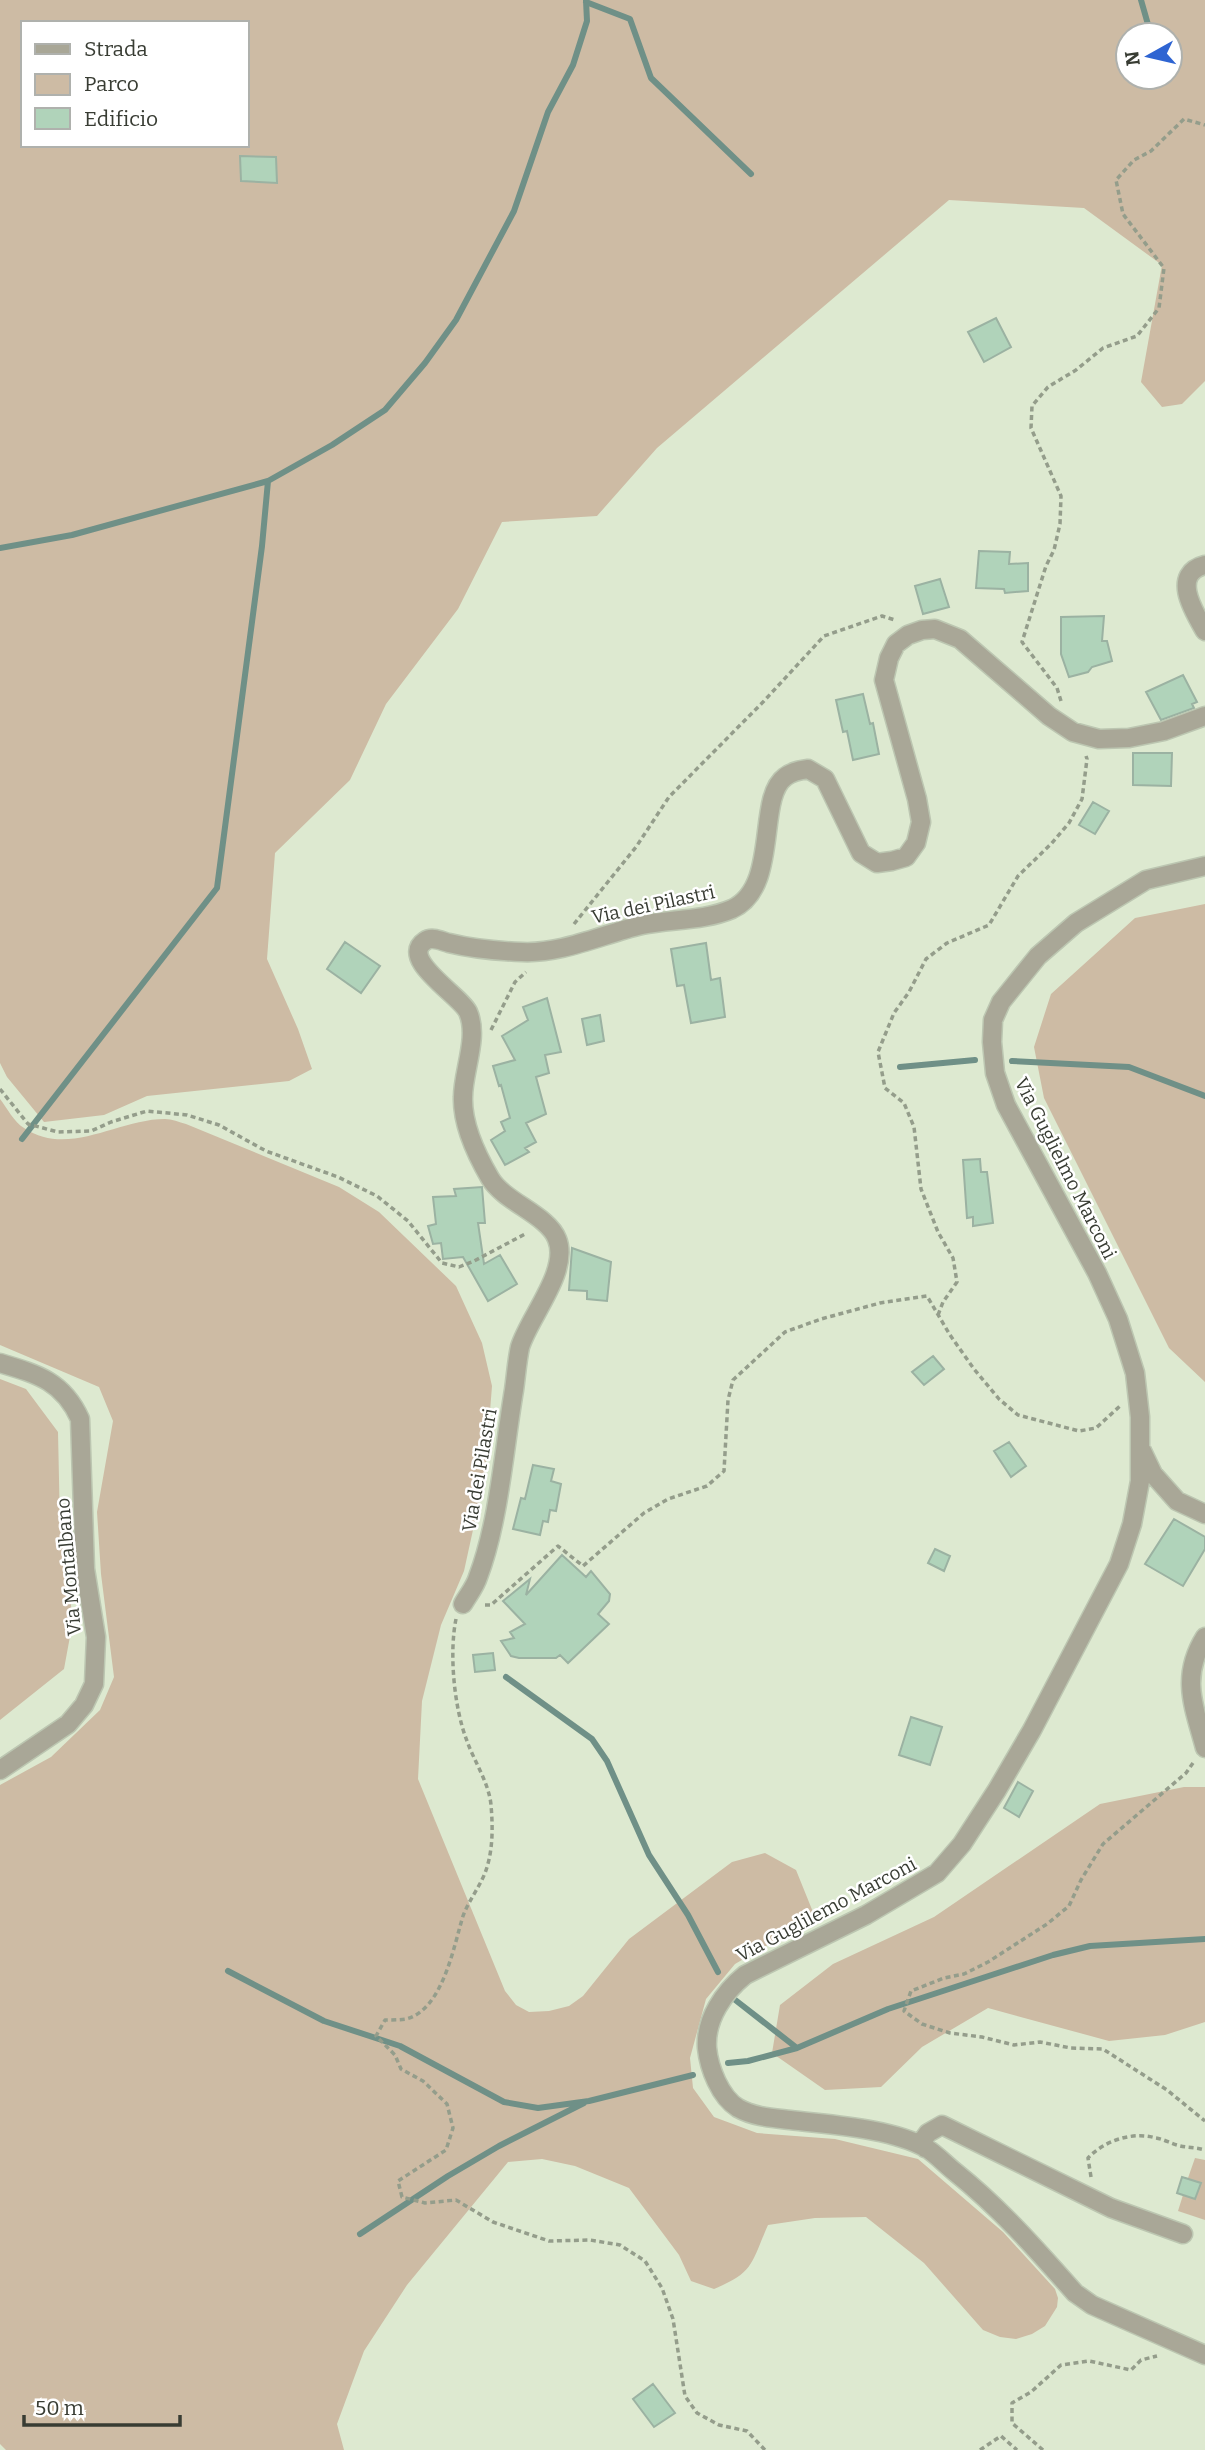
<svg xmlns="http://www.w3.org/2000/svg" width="1205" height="2450" viewBox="0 0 1205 2450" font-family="Bitter,serif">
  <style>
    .green { fill: #cdbba4; fill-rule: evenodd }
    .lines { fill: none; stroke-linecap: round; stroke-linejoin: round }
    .stream { stroke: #6f9087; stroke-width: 6 }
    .building { fill: #b0d3ba; stroke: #9bb2a2; stroke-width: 2 }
    .minor-casing { stroke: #bcc6b1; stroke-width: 21 }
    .path { stroke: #949d8b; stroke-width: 3.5; stroke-dasharray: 5 3.5; stroke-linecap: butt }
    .minor { stroke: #a9a797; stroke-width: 18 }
    .labels { text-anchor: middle; stroke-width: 5; stroke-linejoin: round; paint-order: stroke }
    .street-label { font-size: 19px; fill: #383c33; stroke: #fff }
  </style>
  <rect width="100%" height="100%" fill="#dde9d0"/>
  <path class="green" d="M0 0H1205V381L1182 404 1162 407 1141 382 1162 265 1084 208 949 200 657 448 597 516 502 522 458 609 386 704 350 780 275 853 267 959 298 1029 312 1069 289 1081 147 1096 104 1115 44 1122 7 1077 0 1063ZM23 23H247V145H23ZM1128 35H1170V77H1128Z
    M1205 904V1382L1169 1348 1044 1098 1034 1047 1051 994 1135 918Z
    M0 1099C7 1108 14 1122 24 1128 69 1158 117 1119 165 1119 172 1119 179 1122 186 1124L339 1187 379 1212 456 1286 482 1343 492 1386 485 1475 464 1571 441 1625 422 1701 418 1779 505 1991 516 2005 529 2012 549 2011 569 2006 583 1996 629 1939 732 1862 765 1853 796 1870 815 1917 735 1964 706 1999 690 2058 693 2088 714 2117 757 2133 835 2139 918 2159 1003 2232 1055 2289 1058 2298 1057 2307 1045 2326 1032 2334 1016 2339 1000 2337 983 2330 924 2263 866 2217 815 2218 768 2225C751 2263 755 2272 714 2289L691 2281 679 2255 629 2188 575 2166 542 2159 508 2162 407 2285 364 2351 337 2424 344 2450H6L0 2444V1785L51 1757 100 1710 114 1677 101 1574 97 1512 113 1421 99 1387 0 1345Z
    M0 1379 26 1389 58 1432 60 1526 73 1620 64 1669 0 1720Z
    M1184 1787H1205V2022L1165 2035 1109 2041 988 2008 922 2047 881 2087 825 2090 772 2053 780 2005 833 1964 934 1917 1100 1804Z
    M1195 2158 1205 2160V2220L1178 2211 1183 2195 1177 2193 1182 2177 1188 2178Z"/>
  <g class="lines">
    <path class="stream" d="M1141 0 1151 35
      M586 2 630 19 651 78 751 174
      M0 548 72 535 268 481 332 445 385 410 425 363 456 320 514 211 548 112 573 65 587 21 586 0
      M1012 1061 1129 1067 1205 1096
      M900 1067 975 1060
      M22 1139 217 888 262 546 268 481
      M506 1677 592 1739 607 1761 649 1855 688 1915 718 1972
      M228 1971 324 2021 400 2046 504 2102 538 2108 589 2101 693 2075
      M734 1999 797 2048
      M728 2063 748 2061 797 2048 888 2009 1053 1955 1090 1946 1205 1939
      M360 2234 448 2176 499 2146 584 2103"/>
  </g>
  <path class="building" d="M240 156 276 157 277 183 241 181Z
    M996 318 1011 347 984 362 968 332Z
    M979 551 1010 552 1009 564 1028 563V591L1005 593 1004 589 976 588Z
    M940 579 949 607 923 614 915 586Z
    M1104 616 1102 641H1107L1112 661 1092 667 1088 672 1069 677 1061 654V617Z
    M1183 675 1197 702 1192 704 1194 708 1161 720 1146 692Z
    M863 694 870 724 873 723 879 754 853 760 847 731 843 732 836 700Z
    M1133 753H1172L1171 786 1133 785Z
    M1093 802 1109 811 1095 834 1079 825Z
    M345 942 380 966 361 993 327 969Z
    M706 943 711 980 720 978 725 1017 691 1023 684 985 677 986 671 949Z
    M547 998 561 1052 545 1055 549 1073 536 1077 546 1114 526 1123 536 1142 525 1148 529 1152 505 1165 491 1140 505 1131 501 1122 510 1118 501 1085 499 1086 493 1066 515 1060 502 1036 528 1020 523 1007Z
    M600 1015 604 1041 587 1045 582 1019Z
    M980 1159 981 1172H987L993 1223 973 1226V1217L967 1218 963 1160Z
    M482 1187 485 1223H478L484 1264 500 1255 517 1284 488 1301 463 1257 443 1259 441 1243 433 1244 428 1226 436 1224 433 1197 456 1196 454 1189Z
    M572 1248 611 1262 607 1301 587 1299V1291L569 1290Z
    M933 1356 944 1369 924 1385 912 1372Z
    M1009 1442 1026 1466 1011 1477 994 1451Z
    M533 1465 554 1469 551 1481 561 1484 556 1511 550 1510 548 1522 543 1521 540 1535 513 1529 521 1498 525 1499Z
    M1174 1519 1205 1537V1549L1183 1586 1145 1564Z
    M935 1549 950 1556 944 1571 928 1563Z
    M562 1555 586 1577 591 1571 610 1594 609 1601 598 1614 609 1624 568 1663 560 1655 556 1658H519L511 1656 501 1641 514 1638 510 1632 525 1624 503 1601 530 1579 526 1595Z
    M493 1653 495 1670 475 1672 473 1655Z
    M911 1717 942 1727 930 1765 899 1755Z
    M1018 1782 1033 1791 1019 1817 1004 1808Z
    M1182 2177 1201 2183 1195 2199 1177 2193Z
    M653 2384 675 2413 654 2427 633 2399Z"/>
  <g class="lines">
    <defs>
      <path id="minor" d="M1205 565C1170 574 1194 612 1205 631
        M1205 866 1146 880 1076 923 1038 956 1001 1002 993 1020 992 1042 995 1073 1006 1105 1097 1273 1118 1319 1135 1373 1140 1417V1481L1132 1524 1119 1564 1032 1730 997 1790 962 1844 937 1873 866 1915 745 1975C724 1992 705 2019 707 2048 709 2068 720 2097 738 2108 754 2117 773 2118 790 2120 830 2125 891 2128 926 2148 936 2154 945 2164 955 2172 999 2207 1037 2250 1075 2293L1092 2305 1205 2355
        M0 1363C37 1374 63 1381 80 1419L85 1569 96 1637 94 1684 84 1705 68 1724 0 1770
        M1142 1451 1153 1474 1177 1501 1205 1514
        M463 1604C468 1595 475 1587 478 1577 499 1522 504 1449 514 1390 516 1376 517 1361 520 1347 529 1317 570 1271 557 1239 548 1215 504 1202 490 1178 476 1154 462 1125 463 1097 463 1071 479 1037 468 1012 461 996 398 959 425 941 432 936 441 941 449 943 473 949 496 951 522 952 562 954 603 934 642 925 671 919 704 921 732 909 780 887 756 798 785 777 791 772 800 770 808 769L825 779 861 853 877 863 892 861 906 857 916 843 921 822 917 799 884 680 889 658 896 644 908 635 922 630 935 629 960 639 1049 716 1073 732 1099 739 1129 738 1164 731 1205 716
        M1205 1637C1180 1677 1194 1707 1205 1748
        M925 2148 923 2140 928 2133 942 2125 1111 2208 1183 2234"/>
    </defs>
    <use href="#minor" class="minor-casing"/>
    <path class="path" d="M1061 701 1057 688 1022 642 1046 566 1054 550 1060 524 1061 496 1031 428 1032 406 1048 387 1076 370 1103 348 1137 336 1159 308 1164 268 1123 214 1116 180 1134 160 1151 151 1184 119 1205 125
      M574 924 636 847 669 797 764 701 824 636 882 616 895 620
      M491 1030 515 982 526 972
      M0 1089 28 1124 58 1132 91 1131 111 1122 147 1111 187 1115 219 1125 266 1151 338 1177 377 1196 408 1221 442 1263 459 1267 474 1261 527 1233
      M938 1315 943 1302 957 1282 953 1258 938 1232 921 1189 914 1127 904 1103 885 1088 878 1052 894 1013 909 992 926 959 947 943 989 925 1018 876 1051 844 1069 823 1082 799 1087 759 1086 756
      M485 1605H491L558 1546 583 1566 644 1513 668 1499 707 1486 724 1471 728 1400 733 1380 785 1332 821 1319 880 1303 927 1296 950 1335 974 1369 999 1399 1018 1415 1079 1431 1096 1428 1120 1406
      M456 1619C449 1653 454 1708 467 1741 474 1761 489 1783 491 1805 493 1828 493 1852 485 1873 479 1888 469 1900 463 1916 454 1945 443 2010 406 2019 399 2020 392 2020 385 2020L376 2036 395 2055 401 2069 423 2081 447 2104 453 2128 446 2150 398 2181 402 2197 425 2203 456 2200 493 2222 549 2241 590 2240 620 2245 645 2261 662 2288 673 2319 685 2396 697 2413 719 2425 747 2431 765 2450
      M1193 1763 1186 1773 1103 1844 1081 1880 1069 1906 1047 1924 988 1962 964 1974 944 1978 911 1991 904 2011 922 2024 950 2033 982 2037 1014 2045 1040 2042 1071 2048 1103 2049 1167 2090 1205 2121
      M1091 2177 1088 2158C1104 2141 1132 2131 1156 2138 1163 2139 1170 2143 1177 2145 1186 2148 1195 2147 1205 2150
      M980 2450 1001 2436 1017 2450
      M1043 2450 1012 2423V2403L1031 2392 1061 2365 1089 2361 1131 2370 1141 2360 1157 2356"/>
    <use href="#minor" class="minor"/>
  </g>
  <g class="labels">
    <g class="street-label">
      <text transform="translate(653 904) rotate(-12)" y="7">Via dei Pilastri</text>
      <text transform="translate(1066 1168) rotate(63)" y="7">Via Guglielmo Marconi</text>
      <text transform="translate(479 1470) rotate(-80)" y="7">Via dei Pilastri</text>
      <text transform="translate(68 1567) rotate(-95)" y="7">Via Montalbano</text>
      <text transform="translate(826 1909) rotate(-28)" y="7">Via Guglilemo Marconi</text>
    </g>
  </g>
  <rect x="21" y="21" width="228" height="126" fill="#ffffff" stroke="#afb1ad" stroke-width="2"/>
  <rect x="35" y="44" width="35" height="10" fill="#a9a797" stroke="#afb1ad" stroke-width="2"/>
  <text x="84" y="56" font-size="21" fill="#383c33">Strada</text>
  <rect x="35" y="74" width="35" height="21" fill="#cdbba4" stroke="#afb1ad" stroke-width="2"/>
  <text x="84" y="91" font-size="21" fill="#383c33">Parco</text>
  <rect x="35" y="108" width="35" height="21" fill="#b0d3ba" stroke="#afb1ad" stroke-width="2"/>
  <text x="84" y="126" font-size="21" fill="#383c33">Edificio</text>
  <g transform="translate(1149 56) rotate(262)"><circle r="33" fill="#ffffff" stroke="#afb1ad" stroke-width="2"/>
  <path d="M0-5L12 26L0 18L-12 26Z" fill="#2e64d2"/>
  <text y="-10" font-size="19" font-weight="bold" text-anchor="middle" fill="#383c33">N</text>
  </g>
  <path d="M24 2415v10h156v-10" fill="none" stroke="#383c33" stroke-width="3.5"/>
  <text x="35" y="2415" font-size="21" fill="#383c33" stroke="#ffffff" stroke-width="5" paint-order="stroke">50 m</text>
</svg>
